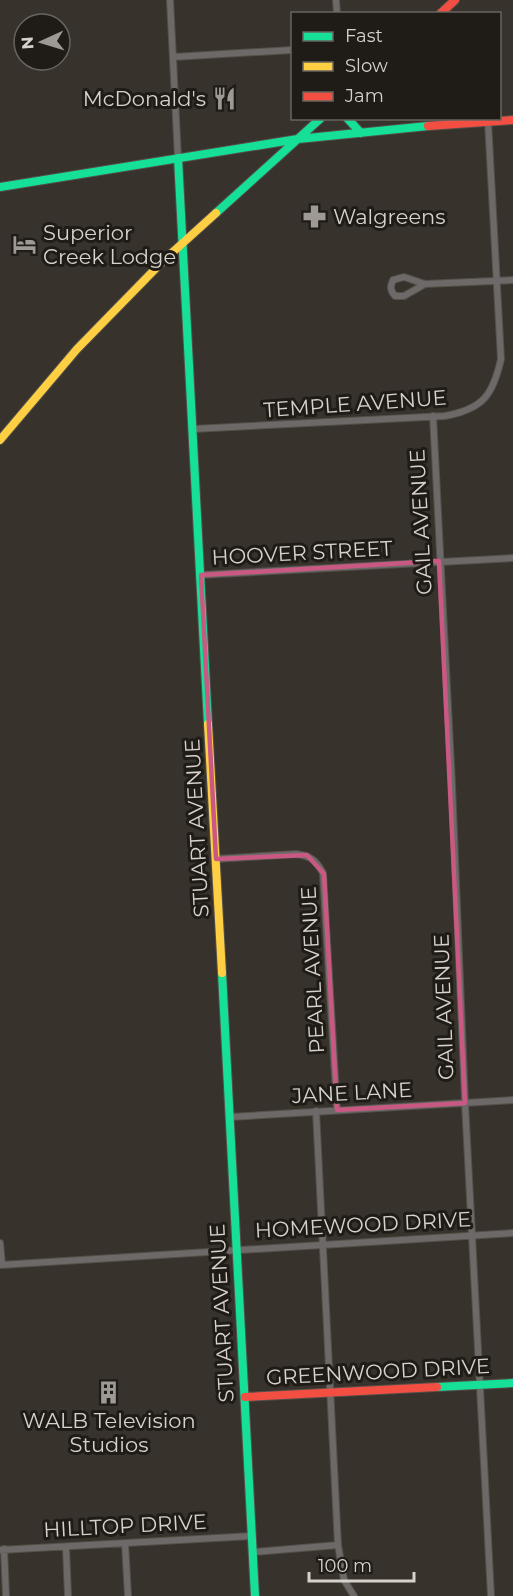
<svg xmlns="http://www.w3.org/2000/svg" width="513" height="1596" viewBox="0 0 513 1596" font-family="Montserrat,sans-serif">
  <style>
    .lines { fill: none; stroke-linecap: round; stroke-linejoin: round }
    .street-casing { stroke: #534f49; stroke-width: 8 }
    .fast-casing { stroke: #534f49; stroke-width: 10 }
    .slow-casing { stroke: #534f49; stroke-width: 10 }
    .jam-casing { stroke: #534f49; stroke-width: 10 }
    .street { stroke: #6d6968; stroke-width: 6 }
    .fast { stroke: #16e098; stroke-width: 8 }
    .slow { stroke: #ffcf43; stroke-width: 8 }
    .jam { stroke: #f24e42; stroke-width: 8 }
    .marked { fill: none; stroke: #c95982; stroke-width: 4.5; stroke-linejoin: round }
    .labels { text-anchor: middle; stroke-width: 6; stroke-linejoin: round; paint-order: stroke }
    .poi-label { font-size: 21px; fill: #d6d1ca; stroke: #1f1b16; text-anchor: start }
    .street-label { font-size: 21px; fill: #d6d1ca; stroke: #1f1b16 }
  </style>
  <rect width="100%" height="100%" fill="#37322c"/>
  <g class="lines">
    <defs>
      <path id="street" d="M170 0 178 158
        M336 0 337 14
        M173 57 292 50
        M425 284 404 296H395C390 290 390 287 393 280L404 277 425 284 513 280
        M433 416 452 785 465 1103 491 1596
        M193 429 445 416C483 409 493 395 501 359L488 121
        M201 575 513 558
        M216 859 296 854C311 856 316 860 323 873L337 1110
        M316 1111 338 1545 344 1580 354 1596
        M230 1117 513 1100
        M0 1243 2 1264
        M0 1265 513 1233
        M125 1543 128 1596
        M66 1547 68 1596
        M4 1549 6 1596
        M0 1550 252 1536
        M253 1552 338 1545"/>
      <path id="fast" d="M347 118 361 133
        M178 158 208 724
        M0 187 298 139 428 126
        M216 213 321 118
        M222 973 255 1596
        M437 1387 513 1383"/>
      <path id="slow" d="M0 440 77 349 164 260 216 213
        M208 724 222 973"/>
      <path id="jam" d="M440 14 455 0
        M428 126 513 120
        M245 1397 437 1387"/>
    </defs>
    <use href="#street" class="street-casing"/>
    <use href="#fast" class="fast-casing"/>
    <use href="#slow" class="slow-casing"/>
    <use href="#jam" class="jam-casing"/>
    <use href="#street" class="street"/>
    <use href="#fast" class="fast"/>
    <use href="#slow" class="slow"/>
    <use href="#jam" class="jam"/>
  </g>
  <path class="marked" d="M439 561 465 1103 337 1110 324 874 307 855 216 859 201 575Z"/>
  <defs>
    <symbol id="restaurant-bare" viewBox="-9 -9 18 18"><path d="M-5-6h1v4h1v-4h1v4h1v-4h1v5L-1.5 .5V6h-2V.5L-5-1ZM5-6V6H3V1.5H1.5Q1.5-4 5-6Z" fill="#9e9993" stroke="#1f1b16" stroke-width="2.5" paint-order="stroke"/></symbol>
    <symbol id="pharmacy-bare" viewBox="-9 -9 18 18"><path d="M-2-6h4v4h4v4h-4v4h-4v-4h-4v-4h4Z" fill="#9e9993" stroke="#1f1b16" stroke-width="2.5" paint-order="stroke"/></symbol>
    <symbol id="hotel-bare" viewBox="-9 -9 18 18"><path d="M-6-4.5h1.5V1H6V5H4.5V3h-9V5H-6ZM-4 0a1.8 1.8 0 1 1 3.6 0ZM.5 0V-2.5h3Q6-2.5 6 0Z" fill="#9e9993" stroke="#1f1b16" stroke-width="2.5" paint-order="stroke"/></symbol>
    <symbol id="building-bare" viewBox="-9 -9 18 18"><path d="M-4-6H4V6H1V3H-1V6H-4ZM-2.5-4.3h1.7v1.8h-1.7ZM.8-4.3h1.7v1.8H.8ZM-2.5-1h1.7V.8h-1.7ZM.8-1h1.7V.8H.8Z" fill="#9e9993" stroke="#1f1b16" stroke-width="2.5" paint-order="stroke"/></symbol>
  </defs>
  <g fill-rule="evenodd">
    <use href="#restaurant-bare" x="208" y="82" width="33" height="33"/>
    <use href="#pharmacy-bare" x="298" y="200" width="33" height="33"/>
    <use href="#hotel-bare" x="8" y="228" width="33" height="33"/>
    <use href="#building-bare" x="92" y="1376" width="33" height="33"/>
  </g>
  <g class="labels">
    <g class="poi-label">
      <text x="206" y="106" text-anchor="end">McDonald's</text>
      <text x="333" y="224">Walgreens</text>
      <text x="43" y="240">Superior<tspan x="43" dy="24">Creek Lodge</tspan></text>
      <text x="109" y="1428" text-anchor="middle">WALB Television<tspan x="109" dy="24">Studios</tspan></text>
    </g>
    <g class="street-label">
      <text transform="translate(355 404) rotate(-4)" y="7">TEMPLE AVENUE</text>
      <text transform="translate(421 522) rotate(-93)" y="7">GAIL AVENUE</text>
      <text transform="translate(302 553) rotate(-3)" y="7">HOOVER STREET</text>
      <text transform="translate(197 828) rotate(-93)" y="7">STUART AVENUE</text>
      <text transform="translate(313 970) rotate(-93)" y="7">PEARL AVENUE</text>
      <text transform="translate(444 1007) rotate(-92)" y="7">GAIL AVENUE</text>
      <text transform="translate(352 1093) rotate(-3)" y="7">JANE LANE</text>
      <text transform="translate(363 1225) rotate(-3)" y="7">HOMEWOOD DRIVE</text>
      <text transform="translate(222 1313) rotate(-93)" y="7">STUART AVENUE</text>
      <text transform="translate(378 1372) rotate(-3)" y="7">GREENWOOD DRIVE</text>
      <text transform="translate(125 1526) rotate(-3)" y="7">HILLTOP DRIVE</text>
    </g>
  </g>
  <rect x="291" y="12" width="210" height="108" fill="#1f1b16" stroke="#68645e" stroke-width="1.5"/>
  <rect x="303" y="32" width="30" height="9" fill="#16e098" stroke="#68645e" stroke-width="1.5"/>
  <text x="345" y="42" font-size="18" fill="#d6d1ca">Fast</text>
  <rect x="303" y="62" width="30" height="9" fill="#ffcf43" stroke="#68645e" stroke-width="1.5"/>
  <text x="345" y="72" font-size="18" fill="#d6d1ca">Slow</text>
  <rect x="303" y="92" width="30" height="9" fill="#f24e42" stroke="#68645e" stroke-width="1.5"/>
  <text x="345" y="102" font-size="18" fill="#d6d1ca">Jam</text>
  <g transform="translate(42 42) rotate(266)"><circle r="28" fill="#1f1b16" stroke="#68645e" stroke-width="1.5"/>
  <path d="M0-4.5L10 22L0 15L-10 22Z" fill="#9e9993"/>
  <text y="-9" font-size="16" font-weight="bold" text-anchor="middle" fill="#d6d1ca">N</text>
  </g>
  <path d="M309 1572v9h105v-9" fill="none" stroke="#d6d1ca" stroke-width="3"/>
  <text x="318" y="1572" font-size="18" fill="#d6d1ca" stroke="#1f1b16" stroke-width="4.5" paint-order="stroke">100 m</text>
</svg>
